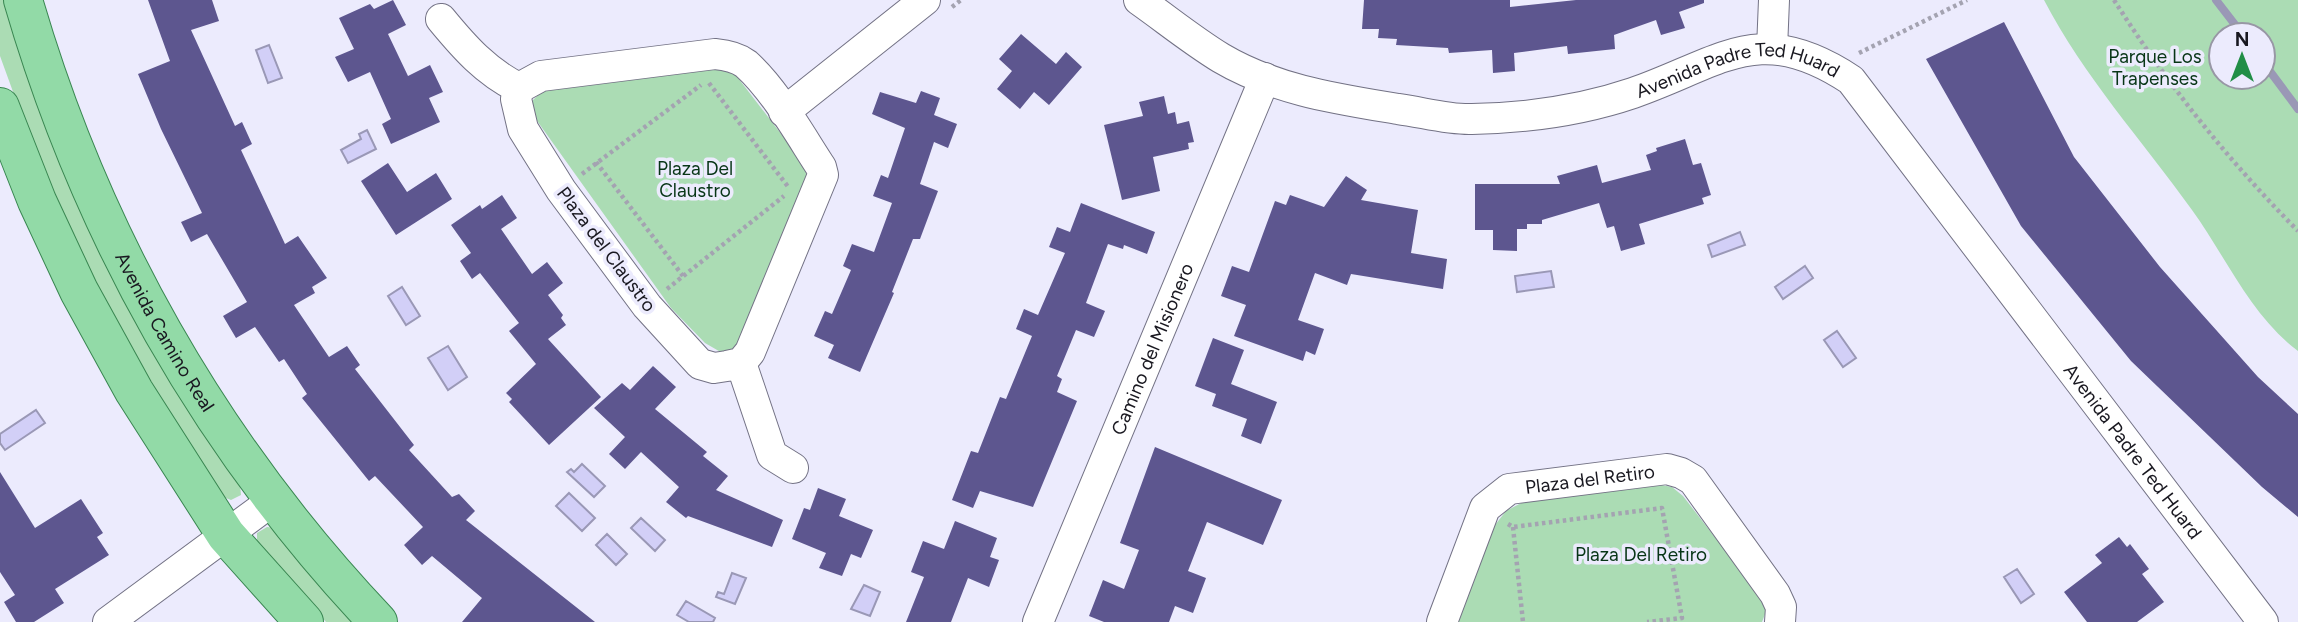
<svg xmlns="http://www.w3.org/2000/svg" width="2298" height="622" viewBox="0 0 2298 622" font-family="Figtree,sans-serif">
  <style>
    .green { fill: #abdcb4; fill-rule: evenodd }
    .water { fill: #d2cff7; stroke: #9a98b6; stroke-width: 2 }
    .lines { fill: none; stroke-linecap: round; stroke-linejoin: round }
    .stream { stroke: #9a98b6; stroke-width: 8 }
    .building { fill: #5d568f }
    .minor-casing { stroke: #737285; stroke-width: 32 }
    .major-casing { stroke: #398651; stroke-width: 40 }
    .path { stroke: #a4a3b1; stroke-width: 4.5; stroke-dasharray: 3.5 3.5; stroke-linecap: butt }
    .minor { stroke: #fff; stroke-width: 30 }
    .major { stroke: #92daa7; stroke-width: 38 }
    .labels { text-anchor: middle; stroke-width: 7; stroke-linejoin: round; paint-order: stroke }
    .park-label { font-size: 19px; fill: #073516; stroke: #ecebfd }
    .street-label { font-size: 19px; fill: #191820; stroke: #ecebfd }
  </style>
  <rect width="100%" height="100%" fill="#ecebfd"/>
  <path class="green" d="M0 0H5L240 484 241 495 231 500 221 496 167 415 108 311 32 144 0 56Z
    M2044 0H2298V351C2251 316 2226 257 2192 210 2142 140 2084 77 2044 0ZM2221 35H2263V77H2221Z
    M719 68 735 74 805 165 807 178 740 346 724 354 705 343 671 308 535 118 532 101 544 89Z
    M1656 484 1672 487 1683 496 1762 598 1767 609 1762 622H1455L1495 525 1506 511 1525 501Z
    M267 527 275 528 356 622H326L257 546V533Z"/>
  <path class="water" d="M269 45 282 78 268 83 256 50Z
    M367 130 376 149 348 163 341 150 361 139 359 134Z
    M1740 232 1745 245 1712 257 1708 245Z
    M1805 266 1813 278 1783 299 1775 287Z
    M1551 271 1554 287 1517 292 1515 276Z
    M402 287 420 316 406 325 388 296Z
    M1837 331 1856 358 1843 367 1824 340Z
    M448 346 467 377 448 390 428 358Z
    M36 410 45 423 5 450 0 443V434Z
    M582 464 605 486 594 497 567 472 571 469 574 472Z
    M569 493 595 518 582 531 556 506Z
    M641 518 665 540 655 551 631 528Z
    M607 534 627 554 616 565 596 545Z
    M2017 569 2034 594 2021 603 2004 577Z
    M732 573 746 578 735 604 716 597 718 592 724 594Z
    M864 585 880 592 870 616 851 609Z
    M686 601 715 618 713 622H689L677 615Z"/>
  <g class="lines">
    <path class="stream" d="M2216 0 2243 35
      M2263 62 2298 109"/>
  </g>
  <path class="building" d="M148 0H212L219 21 191 30 235 126 242 122 252 144 241 150 285 244 298 236 327 278 312 287 315 293 294 305 329 357 347 346 360 365 355 369 414 445 409 450 452 497 459 494 475 511 466 520 595 622H462L482 598 432 556 422 565 404 545 423 527 375 476 369 481 302 398 307 394 284 359 279 362 255 327 236 338 223 316 247 302 207 234 191 242 181 222 202 213 161 129 138 74 170 61Z
    M393 0 406 25 388 34 408 76 430 65 443 92 429 98 440 122 391 144 382 124 391 119 370 72 348 82 335 57 354 49 339 18 370 4 374 9Z
    M1364 0H1510V7L1576 0H1704V3L1679 12 1685 28 1661 35 1656 20 1614 35 1615 49 1568 54 1567 46 1514 53 1515 71 1493 73 1492 50 1449 53 1448 48 1396 45 1397 39 1378 38 1379 29H1362Z
    M2004 22 2074 157 2160 267 2258 377 2298 414V517L2262 487 2131 361 2021 226 1926 59Z
    M1021 34 1056 64 1066 52 1082 67 1049 105 1034 92 1020 109 997 89 1012 71 999 59Z
    M921 91 940 98 934 115 957 124 948 148 934 142 920 184 938 191 920 239H913L892 292 894 293 860 372 828 358 834 345 814 336 825 311 832 314 851 270 843 266 852 244 874 252 892 203 873 196 881 175 888 178 905 128 872 114 880 92 916 103Z
    M1164 96 1168 114 1175 112 1177 124 1189 121 1194 142 1188 143 1189 149 1153 157 1160 191 1122 200 1104 125 1143 116 1139 102Z
    M1685 139 1693 165 1701 163 1711 195 1702 198 1704 204 1639 224 1645 244 1621 251 1614 226 1607 228 1599 203 1542 220V224H1527V229H1517V251L1493 250V230H1475V184H1560L1557 176 1597 165 1602 183 1651 170 1646 155 1657 151 1656 148Z
    M388 163 407 192 436 173 452 199 396 235 361 181Z
    M1346 176 1367 190 1361 200 1418 210 1411 253 1447 259 1443 289 1351 274 1347 285 1315 273 1298 320 1324 329 1315 355 1306 351 1303 361 1234 336 1246 305 1221 296 1232 266 1249 272 1275 201 1286 205 1290 195 1324 207Z
    M502 195 517 218 501 229 532 274 547 262 563 283 548 295 563 315 561 318 566 325 548 339 601 397 549 445 509 402 512 399 506 393 536 364 509 331 519 323 480 273 472 279 460 261 471 253 451 225 480 205 482 209Z
    M1081 203 1155 232 1147 254 1124 245 1123 249 1108 244 1086 303 1105 311 1094 337 1076 330 1057 376 1062 379 1057 392 1077 401 1033 507 980 491 973 508 952 500 971 451 978 453 1000 397 1006 399 1032 336 1016 329 1024 309 1038 315 1065 253 1049 247 1057 227 1070 232Z
    M1213 338 1244 350 1231 384 1277 402 1261 444 1241 436 1247 419 1212 406 1216 394 1195 386Z
    M653 366 676 387 655 409 707 452 703 456 728 476 716 490 783 520 772 547 688 516 686 518 666 502 679 487 641 452 625 469 609 454 625 437 594 408 622 383 630 390Z
    M1155 447 1282 500 1263 545 1207 522 1188 571 1206 578 1193 613 1175 606 1169 622H1104L1089 616 1103 580 1124 589 1139 550 1120 543Z
    M0 472 35 528 81 499 103 533 97 537 109 555 55 589 64 603 34 622H16L4 602 15 595 0 572Z
    M818 488 846 499 839 516 873 530 861 558 851 554 842 576 819 568 826 553 792 539 804 508 810 510Z
    M955 521 997 538 990 557 999 560 989 587 968 578 951 622H906L924 577 911 572 923 541 944 549Z
    M2119 537 2127 547 2130 544 2149 569 2142 574 2164 602 2137 622H2087L2064 592 2102 563 2095 555Z"/>
  <g class="lines">
    <defs>
      <g id="minor">
        <path id="s1" d="M1139 0C1166 19 1193 41 1221 58 1275 90 1338 99 1398 109 1422 112 1448 120 1472 119 1525 118 1583 110 1633 93 1722 62 1759 19 1851 80L2263 622"/>
        <path d="M441 19C464 47 486 72 519 88"/>
        <path d="M1772 49 1774 0"/>
        <path d="M715 54C726 55 737 57 746 64 775 90 800 135 821 167L823 175 750 352 741 363 727 366 714 368 700 364 647 306 561 190 523 129 516 99 519 88 541 76Z"/>
        <path d="M784 112 925 0"/>
        <path d="M741 363 772 455 793 468"/>
        <path d="M108 622 272 501"/>
        <path id="s2" d="M1038 622 1265 78"/>
        <path id="s3" d="M1442 622 1485 508 1509 489 1667 469 1681 473 1693 480 1775 594 1781 607 1780 622"/>
      </g>
      <g id="major">
        <path id="s4" d="M23 0C91 234 210 445 378 622"/>
        <path d="M0 107 37 201 79 291 134 391 226 535 304 622"/>
      </g>
    </defs>
    <use href="#minor" class="minor-casing"/>
    <use href="#major" class="major-casing"/>
    <path class="path" d="M2114 0C2168 85 2227 159 2298 231
      M952 7 961 0
      M1859 53 1967 0
      M709 83 789 188
      M596 162 683 276
      M582 174 701 85
      M667 289 784 196
      M1508 524 1513 527 1662 508 1682 618 1647 622
      M1513 527 1523 622"/>
    <use href="#minor" class="minor"/>
    <use href="#major" class="major"/>
  </g>
  <g class="labels">
    <g class="park-label">
      <text x="2155" y="63">Parque Los<tspan x="2155" dy="22">Trapenses</tspan></text>
      <text x="695" y="175">Plaza Del<tspan x="695" dy="22">Claustro</tspan></text>
      <text x="1641" y="561">Plaza Del Retiro</text>
    </g>
    <g class="street-label">
      <text dy="7" stroke="none"><textPath href="#s1" startOffset="635">Avenida Padre Ted Huard</textPath></text>
      <text transform="translate(607 249) rotate(53)" y="7">Plaza del Claustro</text>
      <text dy="7" stroke="none"><textPath href="#s4" startOffset="362">Avenida Camino Real</textPath></text>
      <text dy="7" stroke="none"><textPath href="#s2" startOffset="296">Camino del Misionero</textPath></text>
      <text dy="7" stroke="none"><textPath href="#s1" startOffset="1223">Avenida Padre Ted Huard</textPath></text>
      <text dy="7" stroke="none"><textPath href="#s3" startOffset="234">Plaza del Retiro</textPath></text>
    </g>
  </g>
  <g transform="translate(2242 56)"><circle r="33" fill="#ecebfd" stroke="#9897a5" stroke-width="2"/>
  <path d="M0-5L12 26L0 18L-12 26Z" fill="#218e46"/>
  <text y="-10" font-size="19" font-weight="bold" text-anchor="middle" fill="#191820">N</text>
  </g>
</svg>
